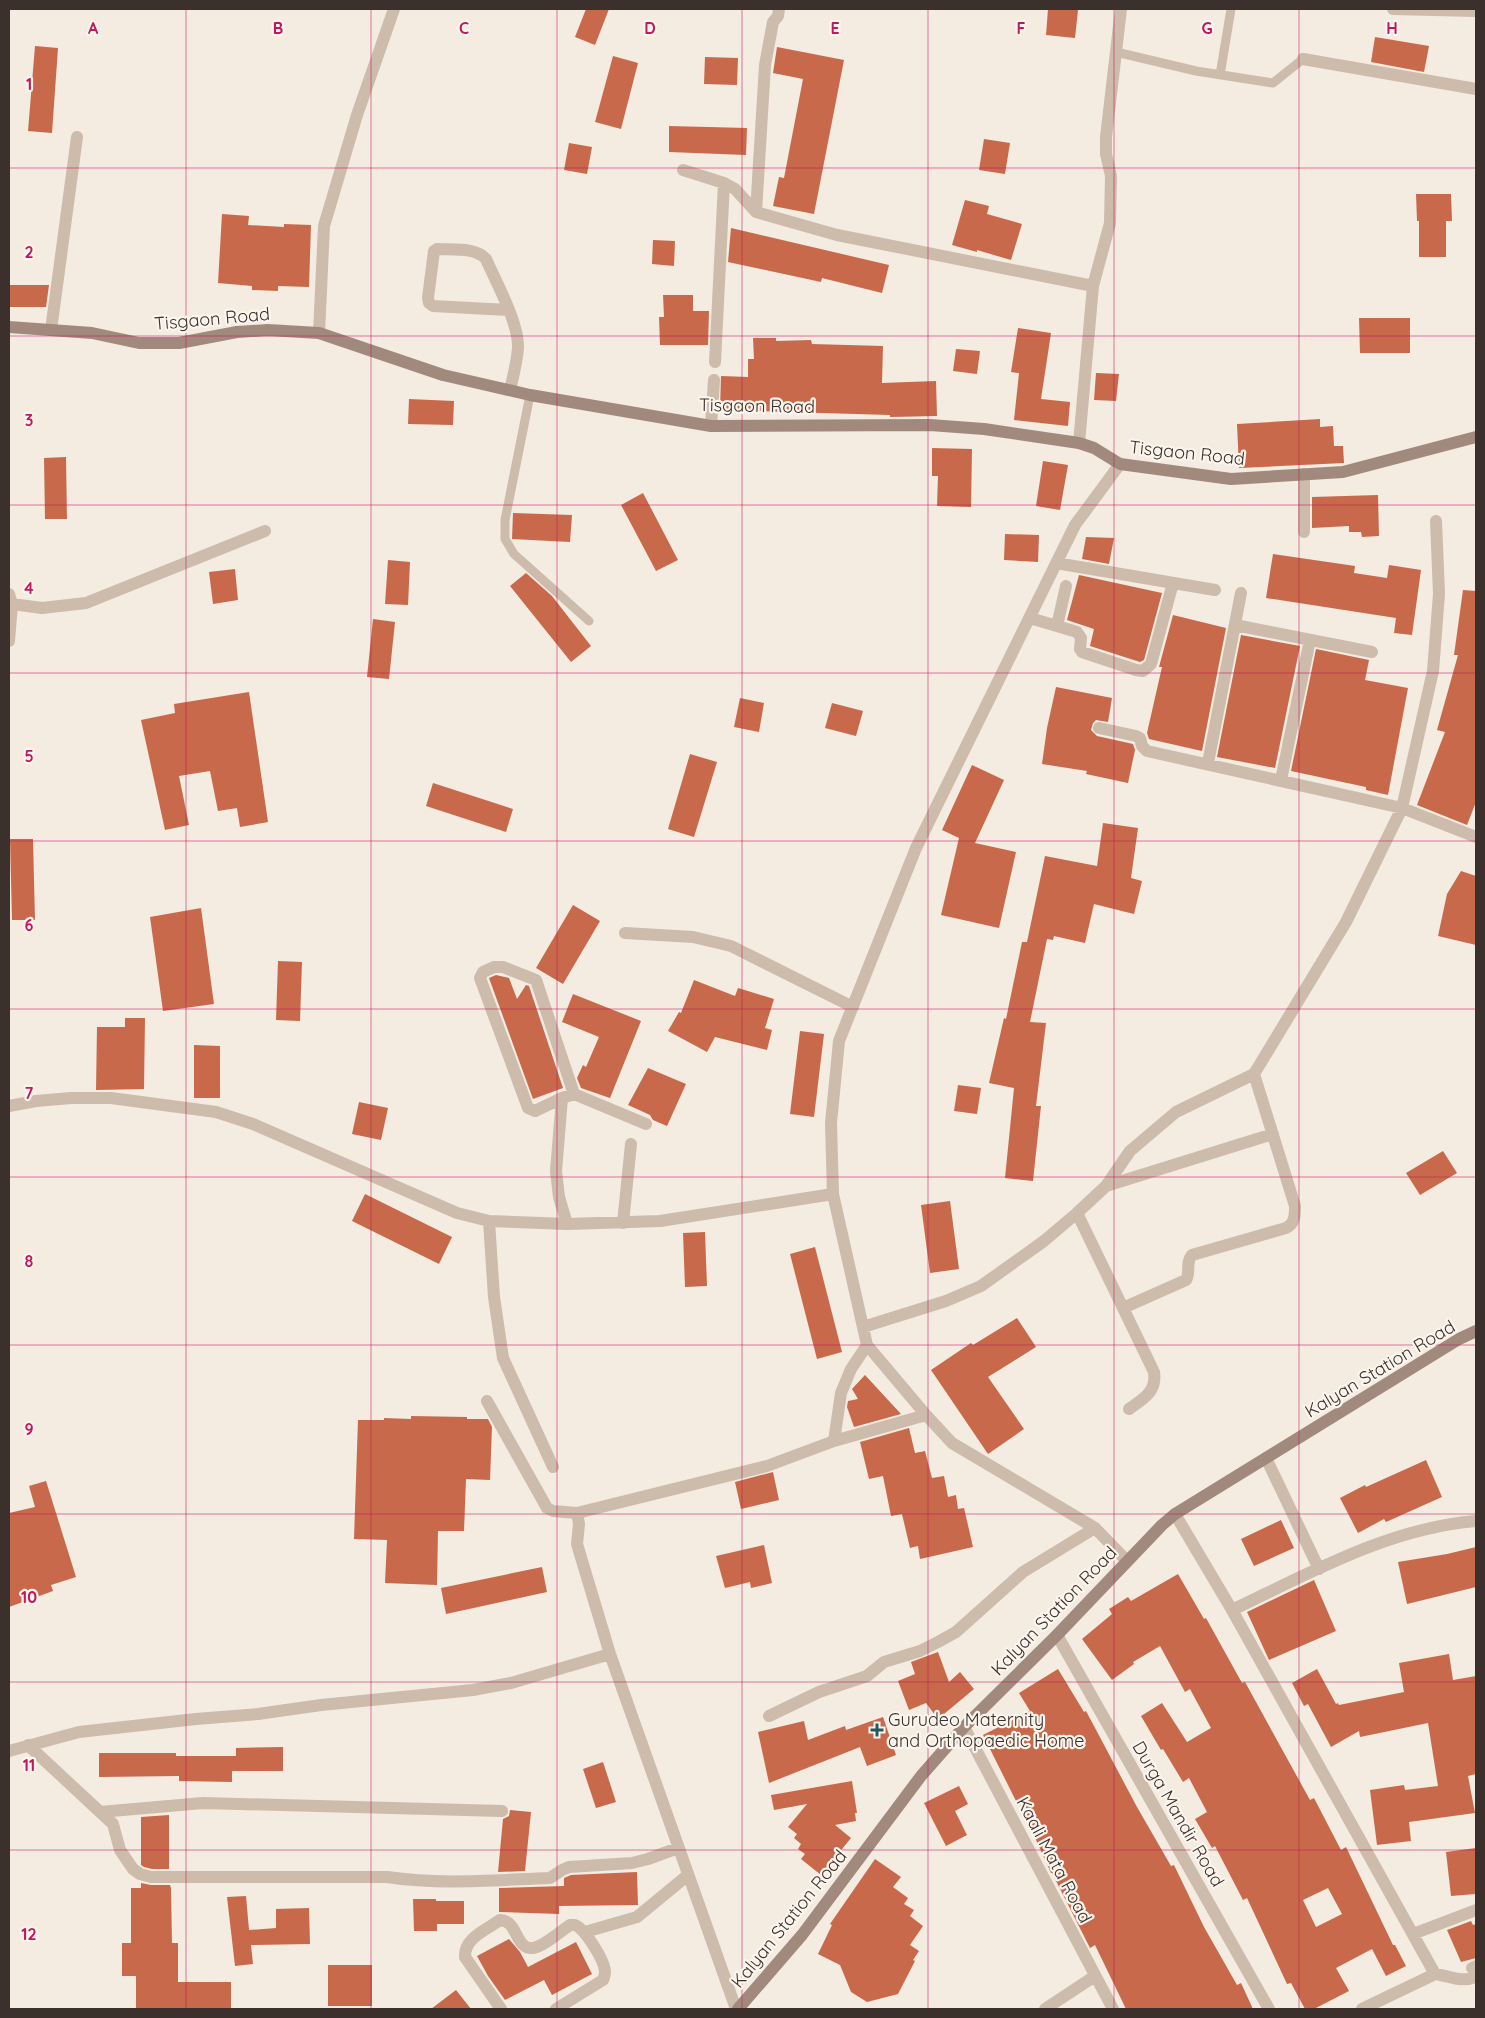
<svg xmlns="http://www.w3.org/2000/svg" width="1485" height="2018" viewBox="0 0 1485 2018" font-family="Quicksand,sans-serif">
  <style>
    .building { fill: #c8694b; fill-rule: evenodd }
    .lines { fill: none; stroke-linecap: round; stroke-linejoin: round }
    .lane { stroke: #cdbbac; stroke-width: 9 }
    .street { stroke: #cdbbac; stroke-width: 12 }
    .secondary { stroke: #a18a7d; stroke-width: 12 }
    .grid { fill: none; stroke: #c2185b; stroke-width: 1; stroke-opacity: 0.55 }
    .poi-dot { fill: #1f5a5e; stroke: #fbf5ee; stroke-width: 2 }
    .labels { text-anchor: middle; stroke-width: 4.5; stroke-linejoin: round; paint-order: stroke }
    .street-label { font-size: 18px; fill: #3b302b; stroke: #fbf5ee }
    .poi-label { font-size: 18px; fill: #3b302b; stroke: #fbf5ee; text-anchor: start }
    .grid-label { font-size: 16px; text-anchor: middle; font-weight: bold; fill: #c2185b; stroke: #fbf5ee; stroke-width: 4.5; stroke-linejoin: round; paint-order: stroke }
  </style>
  <rect width="100%" height="100%" fill="#f4ebe1"/>
  <path class="building" d="M586 9H609L595 45 575 37Z
    M1048 9 1078 10 1075 38 1046 35Z
    M1375 37 1429 46 1424 72 1371 62Z
    M35 46 58 48 52 133 28 131Z
    M777 47 844 60 814 214 773 206 779 177 784 178 803 79 773 73Z
    M613 56 638 63 621 129 595 122Z
    M705 57 738 58 737 85 704 84Z
    M669 126 747 128 746 155 669 152Z
    M984 139 1010 143 1005 174 979 170Z
    M569 143 592 147 587 174 564 170Z
    M1416 194H1451L1452 221H1446V257H1419V221H1417Z
    M965 200 989 206 987 214 1022 224 1011 260 977 250V252L952 245Z
    M222 214 249 216 248 225 284 227V224L311 225 309 287 278 286V291L252 290V286L218 283Z
    M731 228 889 265 882 293 822 278 821 282 728 262Z
    M653 240 675 241 674 266 652 264Z
    M9 285H49L46 307H9Z
    M663 295H693V311H709L708 345H660L659 317H664Z
    M1359 318H1410V353H1360Z
    M1018 328 1051 333 1041 399 1070 402 1068 426 1014 420 1019 373 1011 372Z
    M753 338H776V341L811 340 812 344 883 346 882 383 936 381 937 416 890 417V415L720 410 721 376 748 377V359H754Z
    M956 349 980 351 977 374 953 371Z
    M1096 373 1119 374 1116 401 1094 400Z
    M409 399 454 401 453 425 408 424Z
    M1320 419V427L1333 426 1334 446H1343L1344 463 1239 468 1237 424Z
    M932 448 972 449 971 507 937 506 938 476H932Z
    M66 457 67 519H45L44 458Z
    M1043 461 1068 465 1060 510 1036 506Z
    M643 493 678 560 656 571 621 505Z
    M1378 495 1379 536 1362 537 1361 532H1349V526L1312 528V497Z
    M513 513 572 515 570 542 512 539Z
    M1005 534 1039 535 1038 562 1004 560Z
    M1086 537 1114 538 1109 564 1082 559Z
    M1273 554 1355 566 1354 573 1387 578 1389 565 1421 570 1412 635 1394 633 1396 618 1266 598Z
    M388 560 410 562 408 605 385 604Z
    M235 569 238 600 213 604 209 572Z
    M526 573 552 596 591 646 571 662 510 586Z
    M1079 575 1162 593 1144 660 1140 662 1090 646 1094 629 1067 620Z
    M1463 590 1476 591V802L1467 825 1417 805 1445 732 1437 730 1458 655H1454Z
    M1173 615 1226 628 1202 751 1149 739 1147 733 1162 667H1159Z
    M373 619 395 622 389 679 367 677Z
    M1241 635 1300 646 1275 768 1217 757Z
    M1316 649 1369 660 1365 680 1408 688 1388 795 1366 790V787L1291 771Z
    M1056 687 1112 698 1108 722 1096 720 1093 723 1091 730 1097 736 1133 744 1135 750 1128 783 1086 774 1087 771 1042 764 1047 728Z
    M249 692 268 822 240 827 237 808 218 811 210 771 179 776 189 825 165 830 141 720 175 713 174 704Z
    M740 698 764 703 759 732 734 727Z
    M832 703 863 711 856 736 825 728Z
    M690 754 717 762 694 837 668 829Z
    M972 765 1004 780 975 843 1016 852 999 928 941 915 959 838 942 830Z
    M433 783 513 809 506 832 426 806Z
    M1103 823 1138 828 1131 878 1142 881 1134 914 1094 904 1085 943 1054 936 1053 940 1047 939 1030 1022 1046 1023 1036 1106H1041L1033 1181 1005 1178 1014 1088 989 1083 1004 1018 1006 1019 1022 942H1027L1045 856 1097 866Z
    M10 839H33L35 920H12Z
    M1461 871 1476 876V945L1438 936 1447 894Z
    M573 905 600 921 563 984 536 968Z
    M201 908 214 1004 163 1011 150 917Z
    M278 961 302 962 300 1021 276 1020Z
    M496 975 509 978 517 999 526 985 529 986 563 1088 533 1099 489 978Z
    M694 980 735 996 738 988 774 999 765 1028 772 1030 767 1050 715 1037 707 1052 668 1031 679 1012 681 1013Z
    M573 994 641 1021 610 1098 581 1088 577 1078 583 1065 586 1067 599 1037 562 1022Z
    M125 1018H145L144 1089 96 1090 97 1027H125Z
    M800 1031 824 1034 814 1117 790 1114Z
    M194 1045 220 1046V1098H194Z
    M648 1068 686 1084 667 1126 653 1120 650 1115 628 1105Z
    M958 1085 981 1088 977 1114 954 1111Z
    M359 1102 388 1108 381 1140 352 1134Z
    M1443 1151 1457 1173 1420 1195 1406 1173Z
    M365 1194 452 1237 439 1264 352 1221Z
    M950 1201 959 1269 930 1273 921 1205Z
    M705 1232 707 1286 685 1287 683 1233Z
    M815 1247 842 1352 817 1359 790 1254Z
    M1017 1318 1036 1347 988 1377 1024 1429 988 1454 931 1370 971 1343 973 1345Z
    M865 1375 901 1414 854 1427 847 1407 848 1401 858 1399 852 1389Z
    M411 1416 467 1417V1419H488L492 1427 490 1480 466 1479 464 1531H438L437 1585 385 1583 387 1540 354 1539 358 1420H384V1418L411 1419Z
    M909 1428 915 1453 925 1451 932 1478 944 1476 948 1497 956 1495 958 1509 964 1508 973 1547 920 1559 918 1546 910 1548 902 1514 891 1516 883 1476 869 1479 860 1442Z
    M1426 1460 1442 1497 1386 1522 1384 1519 1358 1533 1340 1498 1365 1485 1366 1487Z
    M773 1472 779 1500 741 1509 735 1482Z
    M46 1481 76 1577 51 1585 53 1591 9 1607V1513L35 1507 29 1486Z
    M1281 1520 1294 1548 1254 1566 1241 1539Z
    M764 1545 772 1583 751 1588 750 1582 725 1588 716 1556Z
    M1476 1547V1587L1407 1604 1398 1562 1447 1554Z
    M542 1567 547 1592 446 1614 441 1588Z
    M1178 1574 1204 1619 1206 1618 1242 1683 1245 1682 1310 1800 1314 1798 1341 1850 1346 1847 1393 1945H1395L1406 1966 1386 1976 1372 1949 1336 1968 1349 1991 1314 2009H1305L1291 1983 1287 1984 1247 1898 1243 1900 1215 1846 1212 1848 1195 1819 1207 1812 1189 1778 1183 1782 1163 1749 1161 1750 1141 1716 1162 1703 1187 1742 1211 1728 1190 1689 1185 1692 1160 1646 1133 1662 1134 1664 1112 1680 1082 1639 1112 1614 1109 1609 1128 1597 1131 1601ZM1328 1888 1342 1914 1316 1927 1303 1900Z
    M1314 1580 1336 1631 1269 1660 1247 1612Z
    M938 1652 949 1682 960 1672 974 1689 938 1719 926 1703 909 1710 898 1681 915 1674 911 1662Z
    M1449 1654 1453 1680 1476 1676V1774L1468 1776 1475 1813 1409 1822 1411 1841 1377 1845 1370 1790 1404 1785 1405 1790 1438 1786 1428 1723 1360 1737 1359 1731 1331 1747 1308 1704 1304 1706 1292 1683 1317 1669 1336 1704 1338 1703 1339 1705 1404 1692 1399 1663Z
    M1058 1669 1084 1712 1086 1711 1137 1807 1171 1866 1174 1865 1204 1927 1237 1985 1241 1983 1253 2009H1126L1095 1945 1090 1948 1052 1873H1051L1018 1800 1016 1801 983 1735 1030 1711 1019 1693Z
    M883 1717 896 1755 867 1766 860 1747 769 1783 758 1732 804 1721 808 1740 845 1726 846 1730Z
    M283 1747V1771H232V1782L179 1781V1776L99 1777V1753H176V1756H236V1748Z
    M603 1762 616 1802 596 1808 583 1769Z
    M852 1781 857 1813H855L856 1821 835 1825 851 1838 821 1875 801 1859 805 1854 798 1849 801 1844 794 1838 797 1834 788 1827 807 1804 774 1810 771 1795Z
    M959 1786 968 1804 955 1811 967 1835 946 1846 924 1803Z
    M510 1810 531 1812 525 1871 498 1872 503 1819 509 1816Z
    M169 1815V1869H152L144 1867 141 1865V1817Z
    M1476 1848V1894L1451 1896 1446 1852Z
    M875 1859 901 1877 893 1887 908 1898 904 1904 914 1910 910 1916 923 1926 910 1945 919 1951 913 1960 915 1961 898 1994 867 2002 851 1992 840 1965 818 1954 832 1925 830 1924Z
    M637 1872 638 1905 559 1906V1914L499 1912V1888L564 1886V1878L571 1875Z
    M141 1883 151 1885H170L171 1888 172 1943H178V1982H231V2009H136V1976H122V1943H131V1888H141Z
    M246 1896 249 1930 276 1928V1909L309 1908 310 1944 251 1945 253 1964 235 1966 227 1897Z
    M413 1899H436V1901H464V1924H437V1931H414Z
    M1471 1921 1473 1925 1476 1924V1958L1461 1962 1447 1930Z
    M509 1939 520 1952 528 1967 576 1942 592 1974 552 1995 544 1980 505 2000 488 1976 477 1956Z
    M328 1965H372V2006H328Z
    M456 1990 471 2009H431Z"/>
  <g class="lines">
    <path class="lane" d="M1116 52 1196 71 1273 83 1303 59
      M1220 75 1231 9
      M530 395 505 520V539L514 554 589 621"/>
    <path class="street" d="M1393 9 1476 11
      M1303 59 1476 89
      M683 170 724 183 735 189 756 212 837 235 1093 286
      M756 212 765 65 773 22 778 16 779 9
      M508 310 433 306 429 303 428 298 434 251 437 249C453 250 475 247 486 259 496 282 519 323 518 348 517 362 513 377 510 390
      M51 330 77 137
      M319 333 324 226 357 115 394 9
      M715 362 724 183
      M711 426 714 380
      M1079 443 1093 286 1110 223 1111 176 1106 154V137L1121 9
      M1304 532V474
      M1056 563 1215 590
      M9 594 12 604 9 641
      M12 604 42 608 86 603 265 531
      M1030 618 1077 632 1081 638 1080 649 1082 652 1136 670 1143 671 1151 664 1173 583
      M1235 625 1372 652
      M1057 626 1066 586
      M1099 728 1136 736 1140 738 1142 746 1147 751 1402 808 1476 837
      M1208 763 1241 593
      M1281 780 1310 640
      M625 933 693 937 731 946 853 1007
      M562 1098 535 1111 528 1108 480 978 483 972 494 967H503L536 980 574 1094
      M9 1106 36 1101 71 1098H111L216 1112 253 1124 457 1213 489 1221 567 1224 660 1221 833 1194 867 1345 926 1415 952 1443 1095 1528 1127 1561
      M1106 1186 1273 1134
      M833 1194 831 1123 839 1041 916 848 1075 525 1120 464
      M1077 1213 1154 1372C1157 1392 1143 1399 1129 1409
      M489 1221 494 1297 503 1358 553 1467
      M623 1223 631 1144
      M567 1224 559 1197 556 1171 562 1098 574 1094 646 1124
      M1123 1308 1186 1280C1191 1272 1185 1263 1192 1255L1286 1228C1295 1224 1295 1215 1295 1206L1254 1074
      M863 1327 946 1301 981 1286 1044 1241 1077 1213 1106 1186 1130 1151 1176 1112 1254 1074 1346 922 1402 808 1433 671 1439 594 1436 521
      M487 1401 547 1508 553 1511 577 1513
      M834 1441 841 1393 851 1369 867 1345
      M1266 1458 1319 1569
      M1175 1514 1232 1610 1435 1974
      M1232 1610C1310 1573 1389 1528 1476 1521
      M1057 1635 1269 2009
      M769 1716 819 1692 867 1676 884 1662 920 1651 938 1642 956 1632 1023 1572 1095 1528
      M964 1727 1113 2009
      M28 1745 113 1824 120 1850 133 1869 140 1874 151 1877H387C441 1885 495 1880 550 1878L562 1870 569 1867 632 1863 648 1859 678 1848
      M9 1751 79 1732 196 1719 258 1714 321 1705 473 1690 511 1683 610 1654
      M100 1812 203 1803 502 1811
      M585 1932 637 1917 688 1875
      M1413 1934 1476 1910
      M1472 1968 1476 1966
      M501 2009 465 1957C464 1938 486 1930 500 1920 518 1920 515 1950 533 1948 543 1947 561 1931 570 1925H575C585 1929 605 1961 605 1972 605 1973 604 1979 603 1980L556 2009
      M736 2009 610 1654 577 1544 579 1524 577 1513 767 1466 834 1441 926 1415
      M1045 2009 1095 1976
      M1362 2009 1435 1974C1450 1976 1461 1983 1476 1977"/>
    <path class="secondary" d="M9 327 92 333 139 343H179L237 332 268 330 319 333 443 375 530 395 711 426 930 425 984 429 1079 443 1094 448 1120 464 1231 479 1343 472 1476 437
      M738 2009 802 1935 921 1776 964 1727 1057 1635 1162 1525 1175 1514 1459 1339 1476 1331"/>
  </g>
  <path class="grid" d="M186 9V2009M371 9V2009M557 9V2009M742 9V2009M928 9V2009M1114 9V2009M1299 9V2009M9 168H1476M9 336H1476M9 505H1476M9 673H1476M9 841H1476M9 1009H1476M9 1177H1476M9 1345H1476M9 1514H1476M9 1682H1476M9 1850H1476"/>
  <path class="poi-dot" d="M874.5 1722.5h5v5h5v5h-5v5h-5v-5h-5v-5h5z"/>
  <g class="labels">
    <g class="street-label">
      <text transform="translate(212 319) rotate(-5)" y="6">Tisgaon Road</text>
      <text transform="translate(757 406) rotate(1)" y="6">Tisgaon Road</text>
      <text transform="translate(1187 453) rotate(6)" y="6">Tisgaon Road</text>
      <text transform="translate(1380 1369) rotate(-31)" y="6">Kalyan Station Road</text>
      <text transform="translate(1054 1611) rotate(-46)" y="6">Kalyan Station Road</text>
      <text transform="translate(1178 1814) rotate(60)" y="6">Durga Mandir Road</text>
      <text transform="translate(1054 1860) rotate(62)" y="6">Kaali Mata Road</text>
      <text transform="translate(789 1919) rotate(-51)" y="6">Kalyan Station Road</text>
    </g>
    <g class="poi-label">
      <text x="888" y="1726">Gurudeo Maternity<tspan x="888" dy="21">and Orthopaedic Home</tspan></text>
    </g>
  </g>
  <g class="grid-label">
    <text x="93" y="34">A</text>
    <text x="278" y="34">B</text>
    <text x="464" y="34">C</text>
    <text x="650" y="34">D</text>
    <text x="835" y="34">E</text>
    <text x="1021" y="34">F</text>
    <text x="1207" y="34">G</text>
    <text x="1392" y="34">H</text>
    <text x="29" y="90">1</text>
    <text x="29" y="258">2</text>
    <text x="29" y="426">3</text>
    <text x="29" y="594">4</text>
    <text x="29" y="762">5</text>
    <text x="29" y="931">6</text>
    <text x="29" y="1099">7</text>
    <text x="29" y="1267">8</text>
    <text x="29" y="1435">9</text>
    <text x="29" y="1603">10</text>
    <text x="29" y="1771">11</text>
    <text x="29" y="1940">12</text>
  </g>
  <rect width="1485" height="2018" fill="none" stroke="#3b302b" stroke-width="20"/>
</svg>
